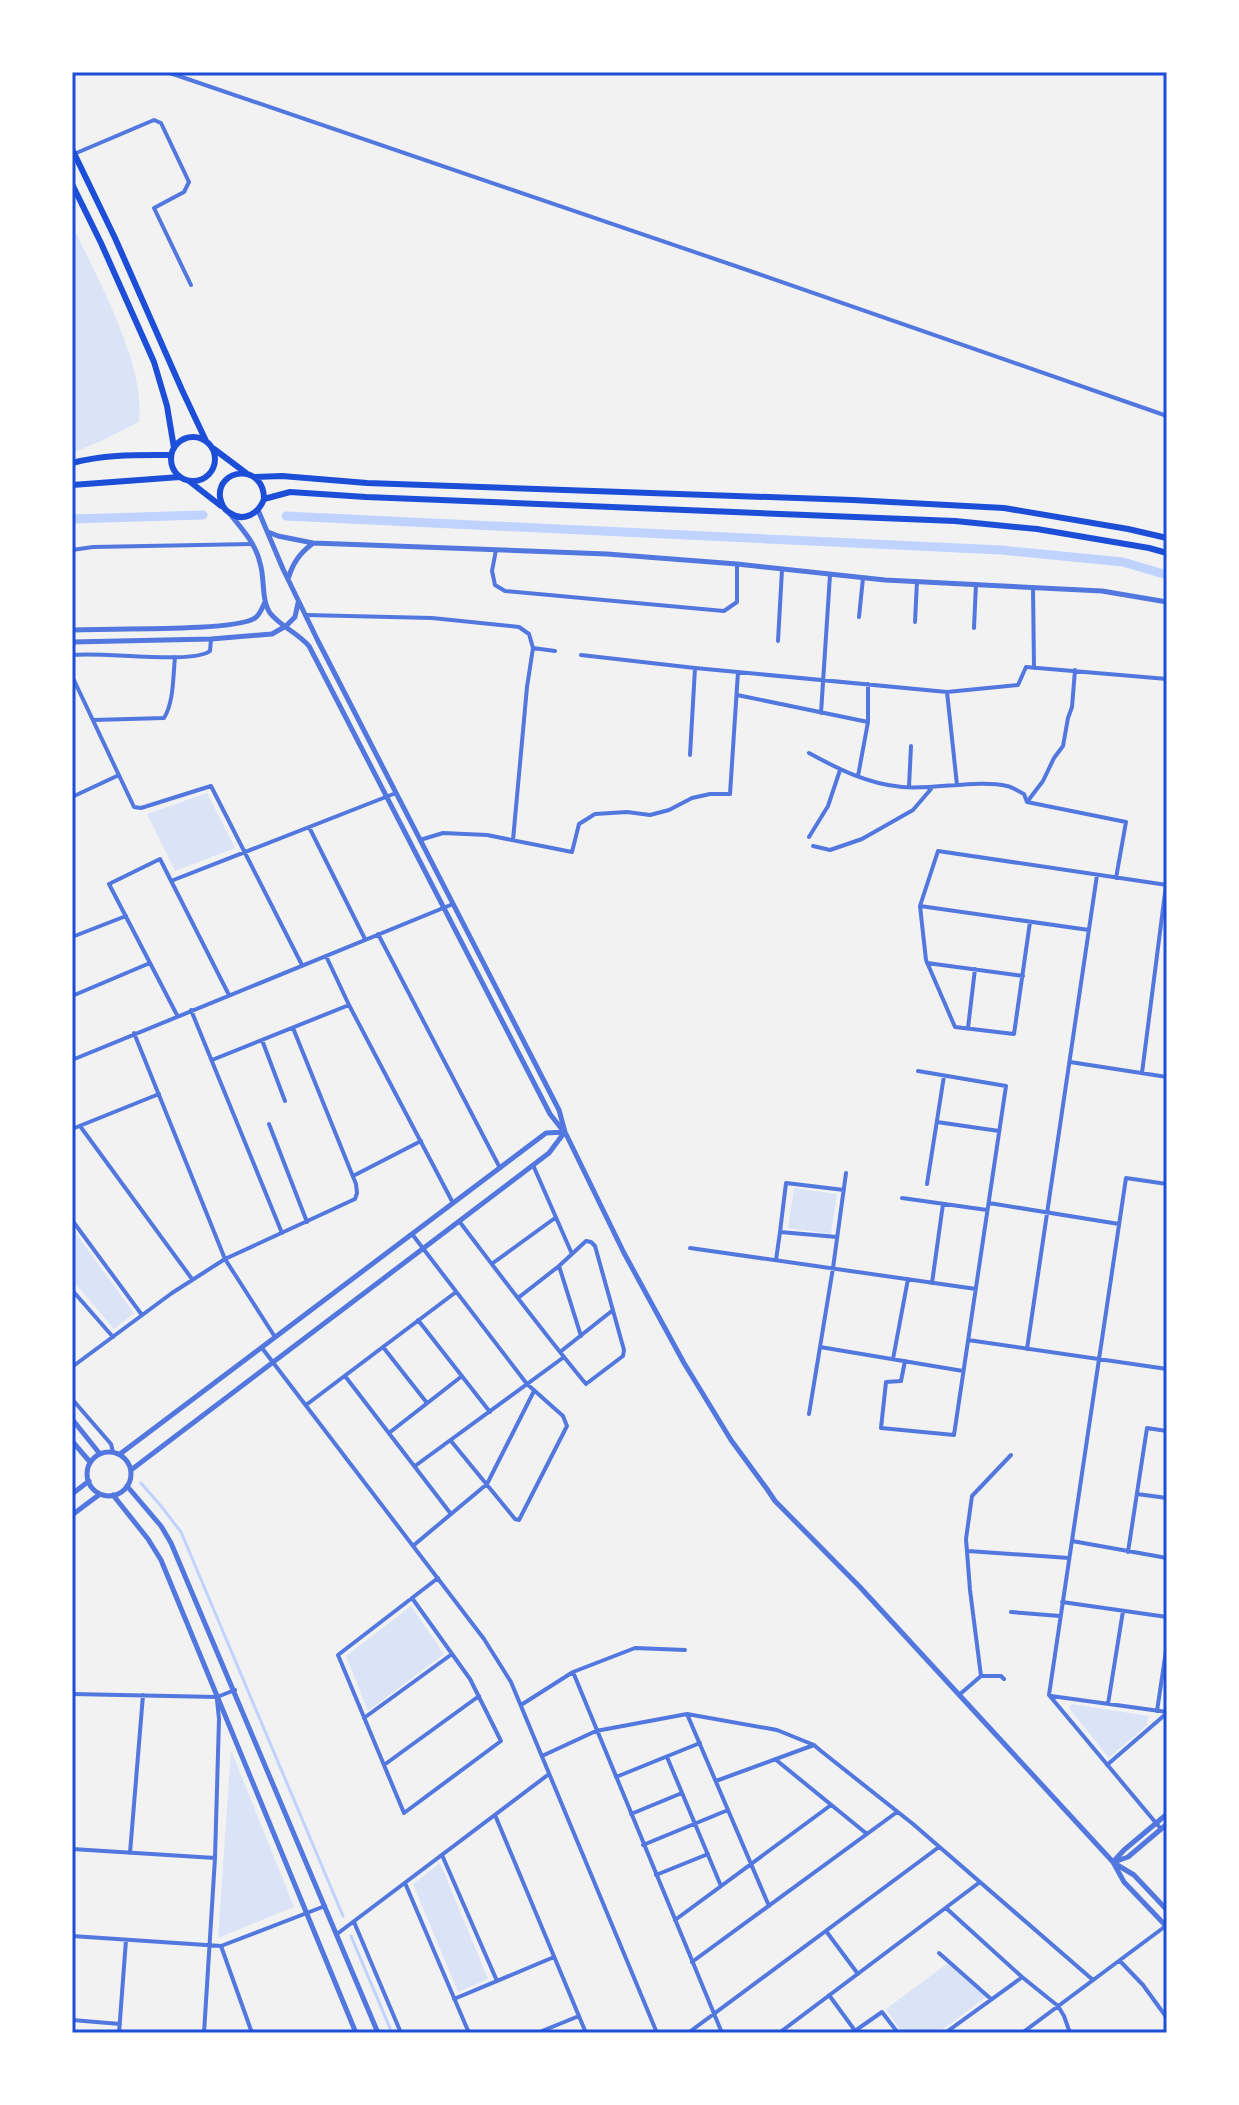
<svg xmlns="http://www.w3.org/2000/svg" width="1239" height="2105" viewBox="0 0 1239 2105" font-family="Raleway,sans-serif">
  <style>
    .green { fill: #dbe4f7 }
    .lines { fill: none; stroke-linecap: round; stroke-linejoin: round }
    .stream { stroke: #bfd3fe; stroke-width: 3 }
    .canal { stroke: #bfd3fe; stroke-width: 9 }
    .minor { stroke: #5277de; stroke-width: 4 }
    .tertiary { stroke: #5277de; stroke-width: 5 }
    .secondary { stroke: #1d4ed8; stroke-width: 6 }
    .neatline { fill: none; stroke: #1d4ed8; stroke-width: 3 }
  </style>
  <rect width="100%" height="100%" fill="#f2f2f2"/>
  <path class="green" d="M72 224C97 279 146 363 139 422L103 440 72 453Z
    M207 793 235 848 175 871 147 814Z
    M794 1188 837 1194 831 1234 788 1228Z
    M72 1228 134 1313 114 1329 72 1280Z
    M411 1606 444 1654 368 1711 346 1656Z
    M1072 1704 1149 1716 1147 1725 1109 1758 1069 1708Z
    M231 1750 294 1907 218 1938Z
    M440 1863 488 1979 458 1992 413 1884Z
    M948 1963 986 1997 938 2033H902L886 2009Z"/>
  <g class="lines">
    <path class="stream" d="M141 1483 161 1506 181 1532 343 1916
      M351 1936 392 2033"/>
    <path class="canal" d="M286 516 1001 550 1123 562 1167 575
      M72 519 203 515"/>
    <path class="minor" d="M167 72 756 273 1167 416
      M74 154 154 120 161 123 189 182 184 192 154 208 191 285
      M72 550 93 547 252 544
      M496 550 492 571 495 585 505 591 724 611 737 602V564
      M1033 587 1034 668
      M306 615 432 618 519 627 529 634 533 648 527 687 513 840
      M859 617 863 578
      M915 622 917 581
      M974 628 976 584
      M778 641 782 570
      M533 648 555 651
      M72 655C102 651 191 665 210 651L211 639
      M581 655 695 668 947 692 1018 685 1026 667 1167 679
      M72 676 134 807 141 808 211 786 302 965
      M947 692 957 785
      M737 695 868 722
      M821 713 830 575
      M93 720 164 718C174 702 173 676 175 657
      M809 753C838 769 868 784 902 787 934 790 979 779 1007 786 1013 787 1019 792 1024 794L1027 802 1126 822 1116 878
      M690 755 695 668
      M858 776 868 722V684
      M909 787 911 746
      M72 797 119 775
      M1027 802 1043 781 1054 758 1063 746 1068 718 1072 707 1075 670
      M309 827 365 939
      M809 837 828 806 840 770
      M420 840 443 833 487 835 572 852 579 824 595 814 627 812 650 815 669 810 692 798 710 794H730L738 672
      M813 846 830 850 862 839 913 810 931 789
      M171 881 396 793
      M920 906 1089 930
      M1030 922 1014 1034 955 1027 926 960 920 906 938 851 1167 885
      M378 934 500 1168
      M72 937 126 916
      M326 956 349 1005 453 1203
      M927 963 1023 976
      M72 996 150 963
      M191 1010 282 1233
      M177 1015 109 884 160 859 229 995
      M968 1028 975 969
      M134 1033 225 1259 275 1337
      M262 1040 285 1101
      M72 1060 453 904
      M212 1060 349 1005
      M1070 1062 1167 1077
      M1142 1073 1166 885
      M937 1122 999 1131
      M269 1124 307 1222
      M80 1126 192 1279
      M72 1129 159 1094
      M533 1165 572 1254
      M353 1176 421 1141
      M927 1184 944 1076
      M902 1198 987 1210
      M989 1203 1119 1224
      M72 1220 142 1315
      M459 1221C501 1276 542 1331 586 1384L623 1356 624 1350 595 1246 591 1242 586 1241 559 1266 518 1298
      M412 1234 527 1384 563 1416 567 1426 519 1520 515 1519 451 1441
      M837 1237 780 1232 786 1183 844 1190
      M690 1248 976 1289
      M776 1260 780 1232
      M493 1263 555 1218
      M559 1266 581 1336
      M932 1283 943 1204
      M72 1290 113 1337
      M1167 1303V1309
      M418 1320 490 1412
      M968 1340 1167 1369
      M383 1347 427 1403
      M820 1347 963 1371
      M262 1348 484 1639 511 1682 657 2033
      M1027 1349 1097 875
      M560 1352 613 1310
      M893 1359 908 1279
      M905 1361 901 1381 886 1382 881 1428 954 1435 1006 1086 918 1071
      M72 1367 172 1293 225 1259 355 1199 357 1193 356 1184 293 1028
      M345 1376 451 1514
      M72 1399 111 1444 113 1452
      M306 1405 456 1292
      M809 1414 833 1268 846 1173
      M389 1433 462 1376
      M415 1466 564 1357
      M1137 1494 1167 1498
      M1072 1541 1167 1558
      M414 1545 487 1484 534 1391
      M968 1551 1069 1558
      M1128 1552 1147 1428 1167 1431
      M412 1598 470 1679 501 1741 404 1813 338 1655 438 1578
      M1062 1602 1167 1617
      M1011 1612 1060 1616
      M573 1672 722 2033
      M981 1676H1001L1004 1679
      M72 1694 217 1697 235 1690
      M959 1695 981 1676 970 1590 966 1539 972 1496 1011 1455
      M1051 1696 1167 1712
      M1108 1704 1123 1611
      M521 1705 573 1672 635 1648 685 1650
      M1157 1711 1167 1644
      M687 1714 769 1906
      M364 1718 452 1654
      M542 1756 596 1731 687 1714 777 1730 814 1745 821 1751 913 1824 1093 1980
      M667 1757 721 1886
      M775 1759 867 1834
      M384 1765 479 1696
      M1107 1765 1167 1713
      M616 1777 700 1743
      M716 1781 814 1745
      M631 1814 682 1793
      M495 1815 586 2033
      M1161 1829 1049 1695 1126 1178 1167 1184
      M643 1845 728 1810
      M72 1849 215 1858
      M130 1853 143 1695
      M442 1855 497 1981
      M656 1875 708 1854
      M405 1883 469 2033
      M946 1908 1022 1977 1058 2006 1064 2016 1070 2033
      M675 1920 831 1805
      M354 1922 401 2033
      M826 1931 858 1974
      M337 1934 549 1774
      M72 1936 221 1946 325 1906
      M221 1946 252 2033
      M939 1953 991 1999
      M1120 1961 1143 1985 1167 2018
      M692 1962 897 1812
      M829 1995 856 2032
      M454 1999 554 1957
      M72 2020 120 2024
      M119 2033 126 1940
      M204 2033 215 1858 219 1719 217 1700
      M537 2033 579 2016
      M688 2033 939 1847
      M779 2033 980 1882
      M852 2033 882 2012 898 2033
      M945 2033 1021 1978
      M1022 2033 1167 1925"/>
    <path class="tertiary" d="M258 510 283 569 318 641 559 1110 565 1132 624 1253 684 1363 731 1440 767 1489 775 1501 859 1586 1113 1862 1124 1882 1167 1927
      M230 514C242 529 256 544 260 563 265 578 261 600 270 613 280 626 298 633 309 646L550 1114 564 1132
      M268 532 278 536 313 543 607 554 737 564 885 580 1102 591 1167 602
      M288 579C293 563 299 554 312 544
      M72 630C104 628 235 632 255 618 260 615 262 608 265 602
      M72 642 211 639 272 634 286 626 295 617 298 603
      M72 1419 100 1454
      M72 1441 90 1462
      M87 1474a22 22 0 1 1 44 0a22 22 0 1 1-44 0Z
      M120 1454 546 1133 564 1132
      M131 1470 549 1153 564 1133
      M127 1486 161 1526 171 1543 378 2033
      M72 1494 89 1481
      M113 1495 148 1539 161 1560 356 2033
      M72 1515 100 1494
      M1113 1862 1124 1850 1167 1814
      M1114 1862 1128 1857 1167 1824
      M1114 1863 1134 1875 1167 1910"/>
    <path class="secondary" d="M72 149 115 238 182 390 206 441
      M72 184 101 243 154 362 167 406 174 448
      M171 459a22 22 0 1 1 44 0a22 22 0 1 1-44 0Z
      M214 449 246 473
      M72 463C105 454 137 455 171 455
      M255 477 282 476 367 483 853 500 1004 508 1128 529 1167 538
      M189 481 221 506
      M72 485 180 477
      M264 499C264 463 217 468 220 497 221 503 224 510 230 513 244 523 259 513 264 499L290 492 366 497 955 521 1037 529 1149 548 1167 553"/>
  </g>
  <rect width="1239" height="2105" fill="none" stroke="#ffffff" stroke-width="148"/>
  <rect x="74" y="74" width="1091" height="1957" class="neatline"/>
</svg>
